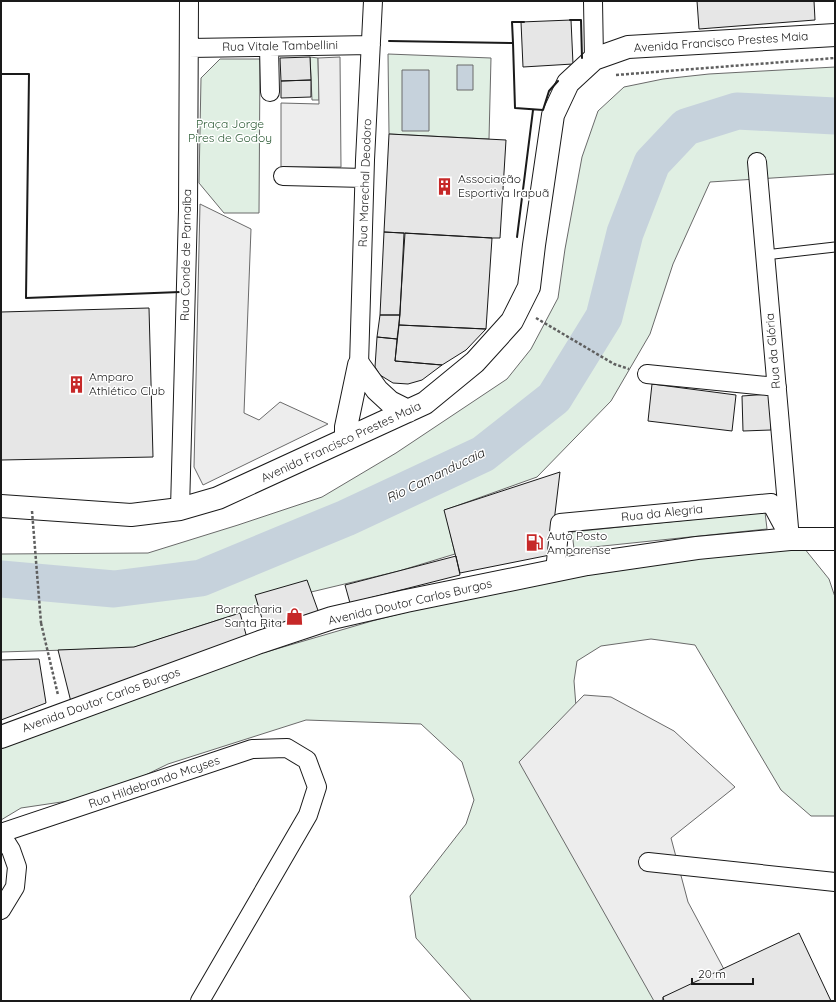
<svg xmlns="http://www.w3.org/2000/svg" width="836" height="1002" viewBox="0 0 836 1002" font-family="Quicksand,sans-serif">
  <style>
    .green { fill: #e0efe3; stroke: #6a6a6a }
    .parking { fill: #ededed; stroke: #6a6a6a }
    .water { fill: #c6d2dc; stroke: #6a6a6a }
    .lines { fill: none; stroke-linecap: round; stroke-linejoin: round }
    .river { stroke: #c6d2dc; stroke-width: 37 }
    .building { fill: #e6e6e6; stroke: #1a1a1a }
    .service-casing { stroke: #1a1a1a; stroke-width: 11 }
    .minor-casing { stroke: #1a1a1a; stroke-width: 20 }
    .tertiary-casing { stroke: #1a1a1a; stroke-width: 24 }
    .primary-casing { stroke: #1a1a1a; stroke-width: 24 }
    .path { stroke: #5f5f5f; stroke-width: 2.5; stroke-dasharray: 3 2; stroke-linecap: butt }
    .service { stroke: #fff; stroke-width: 9 }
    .minor { stroke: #fff; stroke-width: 18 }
    .tertiary { stroke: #fff; stroke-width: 22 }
    .primary { stroke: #fff; stroke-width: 22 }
    .path-bridge { stroke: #5f5f5f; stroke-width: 2.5; stroke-dasharray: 3 2; stroke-linecap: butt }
    .wall { stroke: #1a1a1a; stroke-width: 2 }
    .labels { text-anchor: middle; stroke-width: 3; stroke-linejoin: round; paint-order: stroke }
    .street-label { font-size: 12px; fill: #1a1a1a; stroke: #fff }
    .park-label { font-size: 12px; fill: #2b5a34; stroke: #fff }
    .poi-label { font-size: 12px; fill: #1a1a1a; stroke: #fff; text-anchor: start }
    .water-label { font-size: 13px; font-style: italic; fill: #1a1a1a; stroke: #fff }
  </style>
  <rect width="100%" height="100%" fill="#fff"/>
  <path class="green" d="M388 54 491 58 489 139 389 134Z
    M310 57 318 58 319 100H312Z
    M220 59H260L259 213H224L199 183 201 78Z
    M835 67V174L710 182 673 264 650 334 611 401 537 477 445 510 455 554 399 571 286 598 132 648 1 652V554L148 553 238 525 322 497 396 453 507 379 531 349 558 298 565 249 582 157 598 111 624 87 663 79 709 74Z
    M765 512 767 529 574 549 572 532Z
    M804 548 829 579 835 597V816H811L781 790 695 645 651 639 601 646 577 661 574 681 579 745 668 1001H472L416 938 410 896 466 824 474 800 462 762 421 724 306 720 168 764 123 786 95 797 21 808 1 820V749L157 678 266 652 372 621 442 603 538 579 710 557Z"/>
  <path class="parking" d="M340 57 341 167H281V103L319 104 318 58Z
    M200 204 251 229 244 413 259 420 280 402 328 424 203 485 194 467Z
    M584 695 611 697 674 731 735 787 671 838 688 902 726 973 663 997 662 1001H654L519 762Z"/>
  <path class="water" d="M457 65H473V90H457Z
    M402 70H429V131H402Z"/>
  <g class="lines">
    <path class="river" d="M1 579 114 589 201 578 346 518 483 454 554 398 604 317 625 233 652 163 686 127 737 111 835 116"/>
  </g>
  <path class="building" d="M697 1H814L815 20 699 29Z
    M571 20 573 64 523 67 521 22Z
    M310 57 311 80 281 81 280 58Z
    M311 80V97L281 98V81Z
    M389 134 506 140 500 238H492L384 232Z
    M384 232 404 233 400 315H380Z
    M405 233 492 238 486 329 399 325Z
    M149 308 153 457 1 460V312Z
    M380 315H400L397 339 377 337Z
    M399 325 486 329 466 350 442 365 395 361Z
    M377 337 397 339 395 361 442 365 422 380 408 384 393 383 380 375 375 367Z
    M652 384 736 395 732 431 648 421Z
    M770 394 771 430 743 431 742 396Z
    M560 472 550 555 460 573 444 510Z
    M456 556 460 575 350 603 345 585Z
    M307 580 320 616 266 632 255 595Z
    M240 613 247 638 71 702 58 650 134 647Z
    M39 659 46 703 1 720V660Z
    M799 933 831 1001H664L663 997Z"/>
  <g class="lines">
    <defs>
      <path id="service" d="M765 255 835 247"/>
      <path id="minor" d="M593 1 594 59
        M269 47 270 92
        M189 48 371 45
        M757 162 790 539
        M283 176 364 178
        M359 365 365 160 373 1
        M647 374 777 387
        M180 509 188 210 189 1
        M555 571 560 523 771 503 786 531
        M1 833 252 749 287 748 307 760 317 787 308 815 200 1001
        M1 834 11 850 17 867 15 887 1 910
        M648 862 835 882"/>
      <path id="tertiary" d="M359 365 377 390 390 402 408 411
        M346 439V427L359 365
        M1 506 131 515 180 509 218 498 425 403 475 362 512 321 529 287 534 245 553 115 568 83 594 59 628 47 835 35"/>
      <path id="primary" d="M1 737 260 642 332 618 406 601 587 564 697 548 790 539H835"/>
    </defs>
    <use href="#service" class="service-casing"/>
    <use href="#minor" class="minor-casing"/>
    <use href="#tertiary" class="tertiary-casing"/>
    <use href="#primary" class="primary-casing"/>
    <path class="path" d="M616 75 835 58
      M536 318 614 364 629 369
      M41 623 58 695"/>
    <use href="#service" class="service"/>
    <use href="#minor" class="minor"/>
    <use href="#tertiary" class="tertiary"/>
    <use href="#primary" class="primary"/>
    <path class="path-bridge" d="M32 511 41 623"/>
    <path class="wall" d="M570 20H581L582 58
      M389 41 513 43 515 108 543 110 549 91 558 81
      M513 43 512 22H524
      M1 74H29L26 298 180 292
      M517 237 533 110"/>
  </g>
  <defs>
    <symbol id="building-bare" viewBox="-9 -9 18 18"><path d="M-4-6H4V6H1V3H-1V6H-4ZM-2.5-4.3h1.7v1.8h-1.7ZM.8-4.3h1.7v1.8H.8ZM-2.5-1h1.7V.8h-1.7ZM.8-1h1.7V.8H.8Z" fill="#c62828" stroke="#fff" stroke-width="2.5" paint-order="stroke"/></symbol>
    <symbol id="fuel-bare" viewBox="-9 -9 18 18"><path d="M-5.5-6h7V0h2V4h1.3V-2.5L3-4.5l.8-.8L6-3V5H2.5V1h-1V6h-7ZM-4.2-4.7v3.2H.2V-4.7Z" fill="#c62828" stroke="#fff" stroke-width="2.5" paint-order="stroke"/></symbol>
    <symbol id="shop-bare" viewBox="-9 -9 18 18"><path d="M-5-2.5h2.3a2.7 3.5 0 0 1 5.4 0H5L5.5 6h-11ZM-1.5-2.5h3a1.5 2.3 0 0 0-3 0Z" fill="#c62828" stroke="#fff" stroke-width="2.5" paint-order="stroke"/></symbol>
  </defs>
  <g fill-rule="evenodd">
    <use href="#building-bare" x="432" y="174" width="25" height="25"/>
    <use href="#building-bare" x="64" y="372" width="25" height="25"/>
    <use href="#fuel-bare" x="522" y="530" width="25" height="25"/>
    <use href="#shop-bare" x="282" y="604" width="25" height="25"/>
  </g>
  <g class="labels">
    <g class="street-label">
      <text transform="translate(721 42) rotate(-4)" y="4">Avenida Francisco Prestes Maia</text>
      <text transform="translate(280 46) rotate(-1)" y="4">Rua Vitale Tambellini</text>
      <text transform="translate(365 183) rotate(-88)" y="4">Rua Marechal Deodoro</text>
      <text transform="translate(186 255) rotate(-89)" y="4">Rua Conde de Parnaíba</text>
      <text transform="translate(773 351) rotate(-95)" y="4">Rua da Glória</text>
      <text transform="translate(341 442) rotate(-25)" y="4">Avenida Francisco Prestes Maia</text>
      <text transform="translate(662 513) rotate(-6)" y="4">Rua da Alegria</text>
      <text transform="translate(410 602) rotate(-13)" y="4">Avenida Doutor Carlos Burgos</text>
      <text transform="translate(101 700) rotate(-20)" y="4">Avenida Doutor Carlos Burgos</text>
      <text transform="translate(154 782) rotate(-19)" y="4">Rua Hildebrando Mcyses</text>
    </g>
    <g class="park-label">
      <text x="230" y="128">Praça Jorge<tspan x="230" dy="14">Pires de Godoy</tspan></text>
    </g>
    <g class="poi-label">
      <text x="458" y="183">Associação<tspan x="458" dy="14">Esportiva Irapuã</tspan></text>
      <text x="89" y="381">Amparo<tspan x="89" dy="14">Athlético Club</tspan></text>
      <text x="547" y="540">Auto Posto<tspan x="547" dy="14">Amparense</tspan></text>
      <text x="282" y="613" text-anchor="end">Borracharia<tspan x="282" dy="14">Santa Rita</tspan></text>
    </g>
    <g class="water-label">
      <text transform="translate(435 475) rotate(-26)" y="5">Rio Camanducaia</text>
    </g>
  </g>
  <rect width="836" height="1002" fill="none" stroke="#1a1a1a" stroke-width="4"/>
  <path d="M692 978v6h61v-6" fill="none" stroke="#1a1a1a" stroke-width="2"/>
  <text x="698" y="978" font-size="12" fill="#1a1a1a" stroke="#ffffff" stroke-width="3" paint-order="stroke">20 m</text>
</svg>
